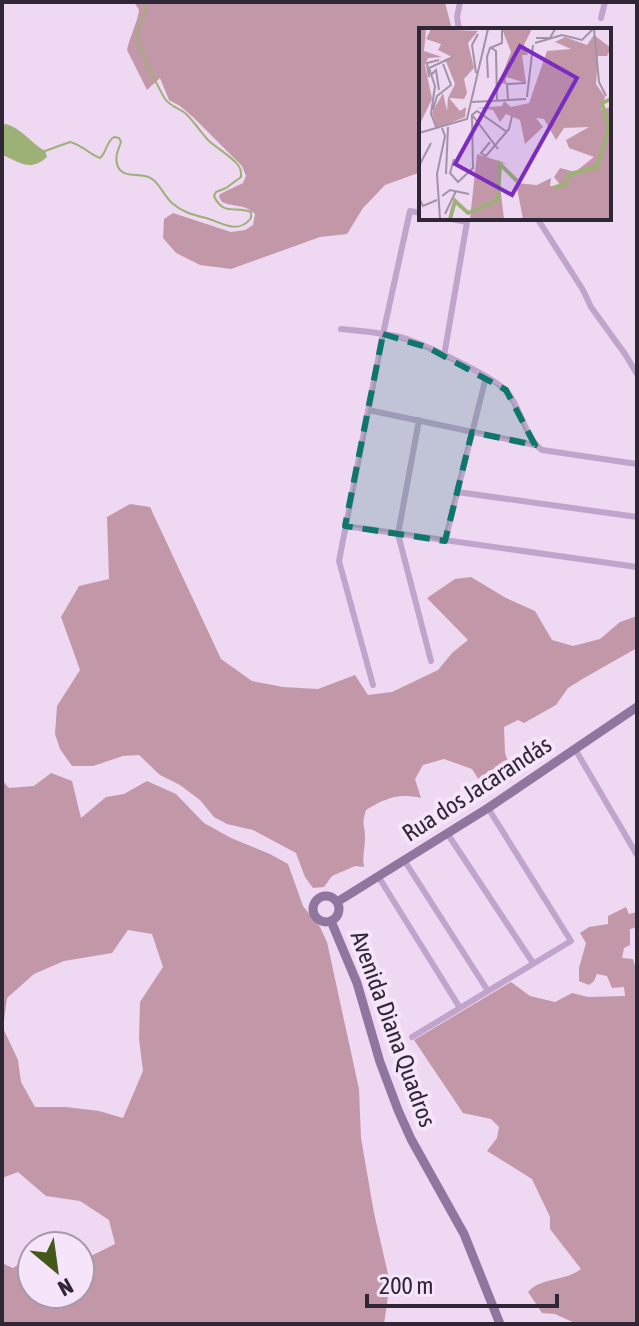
<svg xmlns="http://www.w3.org/2000/svg" width="639" height="1326" viewBox="0 0 639 1326" font-family="'Asap Condensed',sans-serif">
  <style>
    .green { fill: #c298a8; fill-rule: evenodd }
    .water { fill: #9db176 }
    .lines { fill: none; stroke-linecap: round; stroke-linejoin: round }
    .stream { stroke: #9db176; stroke-width: 2 }
    .street { stroke: #c1a4cb; stroke-width: 6 }
    .secondary { stroke: #90759e; stroke-width: 9 }
    .marked { fill: #0f766e; fill-opacity: 0.2; stroke: #0f766e; stroke-width: 6; stroke-dasharray: 16 10; stroke-linejoin: round }
    .labels { text-anchor: middle; stroke-width: 8; stroke-linejoin: round; paint-order: stroke }
    .street-label { font-size: 24px; fill: #2f2636; stroke: #f6e5fa }
    .inset-river { fill: none; stroke: #9db176; stroke-width: 4 }
    .inset-road { fill: none; stroke: #a291a7; stroke-width: 2 }
    .view { fill: #7b2cbf; fill-opacity: 0.15; stroke: #7b2cbf; stroke-width: 4 }
    .inset-edge { fill: none; stroke: #2f2636; stroke-width: 4 }
  </style>
  <rect width="100%" height="100%" fill="#eed8f2"/>
  <path class="green" d="M134 2H445L452 30H421V172L385 185 363 208 347 234 320 237 231 269 200 265 176 253 163 238 164 219 173 213 231 232 245 230 253 225 255 214C243 203 236 208 222 202L219 197 220 194 243 183 246 176 242 166 193 117 180 106 169 100 160 78 147 90 127 50C130 36 137 24 139 10Z
    M130 504 150 507 221 659 252 681 283 687 318 689 355 675 368 695 392 692 438 670 452 653 468 640 427 598 455 579 471 577 506 598 535 611 552 640 573 646 600 639 620 622 637 616V648L584 678 568 688 556 705 524 723 518 720 504 727 505 753 514 779 488 794 472 769 444 759 423 765 415 779 421 798C398 793 386 798 366 810 361 827 365 823 365 838 365 848 362 857 364 867L355 866 332 876 324 887 313 888 305 877 296 853 253 830 227 824 214 817 200 800 180 785 160 775 139 755 123 756 93 766H72L60 749 55 734 57 706 80 670 61 617 79 586 109 579 107 517Z
    M51 773 72 781 81 818 106 797 124 794 147 781 176 794 204 823 231 838 270 854 288 864 303 906 320 927 327 942 359 1089 361 1138 374 1213 390 1283 384 1324H2V1263L13 1268 32 1255V1294H80V1253L91 1256 115 1244 109 1220 80 1201 46 1196 18 1172 2 1178V780L9 788 34 786ZM128 930 152 934 163 967 140 1002 139 1039 143 1071 123 1118 99 1111 66 1107H35L21 1082 18 1060 3 1028 7 998 34 974 64 961 112 953Z
    M626 907 629 914 637 912V927L630 929V945L624 948 622 958 633 959 637 973V1324H577L555 1314 542 1313 528 1292C541 1277 564 1282 581 1269L550 1229V1217L532 1179 487 1151 497 1138 499 1127 491 1119 463 1113 414 1040 511 982 530 996 555 1002 572 993 588 997 625 996 624 987 612 988 607 976 597 974 594 981 589 985 579 981V968L586 943 580 933 589 927 608 924V916Z"/>
  <path class="water" d="M6 124C21 128 31 143 45 151L47 157C29 173 19 161 2 155V125Z"/>
  <g class="lines">
    <path class="stream" d="M45 151 70 142C84 146 89 154 100 158 107 152 106 142 114 137L119 138 121 142C118 150 114 158 118 167 125 180 142 171 152 179 160 184 164 196 172 203 182 212 193 215 206 218 223 223 238 235 251 218V212C235 206 223 216 214 196L216 192 226 188 241 177C241 171 241 169 238 165 231 156 218 149 209 141 201 133 194 121 185 113 179 108 171 107 165 99 160 91 137 44 137 37 137 24 148 15 145 2"/>
    <path class="street" d="M601 18 605 2
      M459 30 457 17 460 2
      M537 218 583 290 591 307 625 354 637 374
      M341 329C359 331 378 332 396 336 418 341 494 376 507 392 522 409 524 437 542 450L637 464
      M444 356 467 222 446 218
      M368 410 535 445
      M419 420 398 534 431 661
      M457 492 637 517
      M345 526 637 567
      M445 541 486 377
      M373 685 339 561 383 334 410 211 421 213
      M575 749 637 855
      M447 833 533 963
      M404 860 488 991
      M378 876 460 1008
      M412 1037 571 941 488 808"/>
    <path class="secondary" d="M313 909a13 13 0 1 1 26 0a13 13 0 1 1-26 0Z
      M337 902 488 808 637 707
      M331 921 357 983 380 1062 398 1110 411 1139 464 1234 500 1324"/>
  </g>
  <path class="marked" d="M383 334 429 348 506 390 535 445 472 432 445 541 345 526Z"/>
  <g class="labels">
    <g class="street-label">
      <text transform="translate(477 789) rotate(-33)" y="8">Rua dos Jacarandás</text>
      <text transform="translate(393 1029) rotate(70)" y="8">Avenida Diana Quadros</text>
    </g>
  </g>
  <g transform="translate(419 28)">
    <rect width="192" height="192" fill="#eed8f2"/>
    <path d="M0 1H7L5 23 23 29 9 30 6 37 13 71 0 98ZM12 1 59 3 49 15 55 40 45 51 48 65 45 71 30 70 41 83 47 79 46 89 18 100 13 85 24 65 28 83 29 70 36 56 26 31 35 30 19 22 22 16 7 11ZM83 1H113L105 17 109 27H103L107 55 87 49V56L80 55 92 24ZM175 7 192 20 188 28H179L177 56 186 69 182 82 192 79V191H104L97 155 118 157 132 150 131 158H142L135 149 141 140 156 144 175 129 150 120 147 112 170 99 145 100 137 112 125 91 117 90 124 99 106 116 101 92 87 86 81 94 74 82 58 80 83 78 85 73 92 79 110 75 128 23 152 21 136 14 146 9 168 17ZM58 126 89 136 81 135 79 141 85 191H51Z" fill="#c298a8"/>
    <path class="inset-river" d="M134 160 146 156 151 146 178 139 190 99 183 75 192 71M31 191 36 173 49 185 79 172 81 136 98 153"/>
    <path class="inset-road" d="M175 1 180 54 187 68M117 10H131L136 1M116 15 143 7 163 12 174 1M71 19 77 23 78 73M57 45 53 17 59 6M13 46 17 42 20 62M10 49 8 35 20 32M69 50 68 29 71 20 83 15V1M108 69 114 17M89 72 88 56 107 55M53 74 107 71M14 82 18 68 32 57 24 36M54 88 79 121M18 101 12 86 16 58 10 40 34 29M0 105 48 91 69 1M71 114 62 125 67 128 90 101 93 88M35 131 31 145 39 154 54 140 53 87 58 83 88 104M0 138 12 115M27 146 29 99M23 168 31 162 50 166M0 170 4 178 18 172M26 186 37 163M21 191 18 146 26 108 23 100"/>
    <path class="view" d="M101 18 158 50 93 167 36 136Z"/>
    <rect width="192" height="192" class="inset-edge"/>
  </g>
  <rect width="639" height="1326" fill="none" stroke="#2f2636" stroke-width="8"/>
  <g transform="translate(56 1270) rotate(151)"><circle r="38" fill="#f6e5fa" stroke="#a699ac" stroke-width="2"/>
  <path d="M0-6L14 30L0 20L-14 30Z" fill="#43591a"/>
  <text y="-12" font-size="22" font-weight="bold" text-anchor="middle" fill="#2f2636">N</text>
  </g>
  <path d="M367 1294v12h190v-12" fill="none" stroke="#2f2636" stroke-width="4"/>
  <text x="379" y="1294" font-size="24" fill="#2f2636" stroke="#f6e5fa" stroke-width="6" paint-order="stroke">200 m</text>
</svg>
